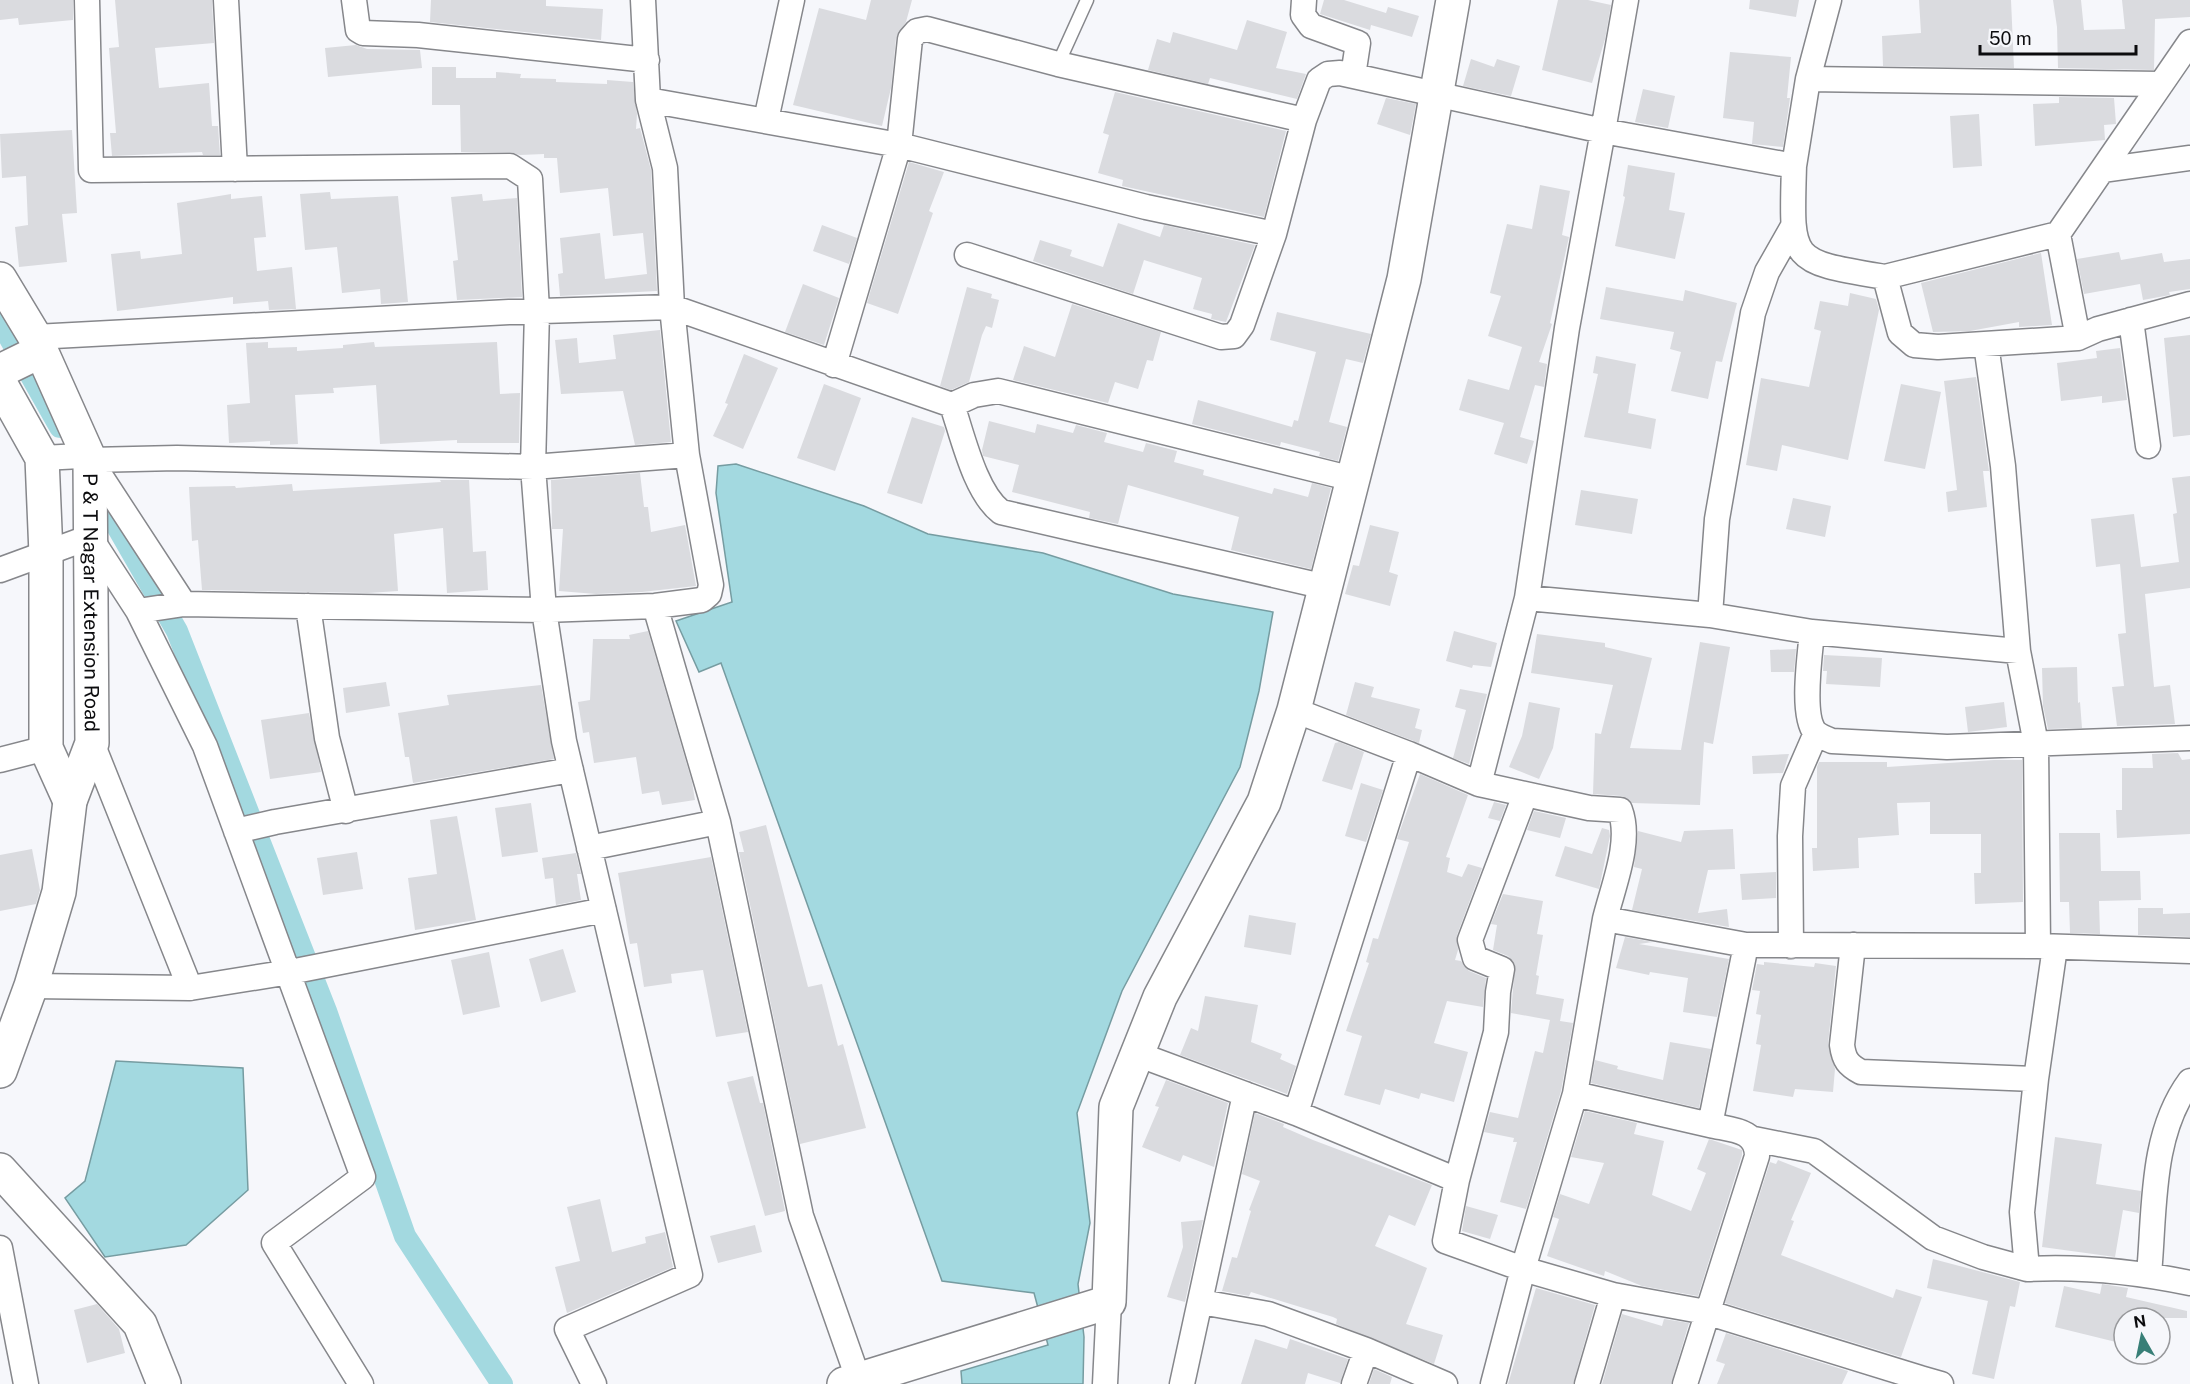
<svg xmlns="http://www.w3.org/2000/svg" width="2190" height="1384" viewBox="0 0 2190 1384" font-family="'Public Sans',sans-serif">
  <style>
    .water { fill: #a3d9e0; stroke: #769ca1; stroke-width: 1.5 }
    .lines { fill: none; stroke-linecap: round; stroke-linejoin: round }
    .canal { stroke: #a3d9e0; stroke-width: 22 }
    .building { fill: #dadbdf }
    .lane-casing { stroke: #86878b; stroke-width: 15 }
    .street-casing { stroke: #86878b; stroke-width: 27 }
    .secondary-casing { stroke: #86878b; stroke-width: 36 }
    .lane { stroke: #fff; stroke-width: 12 }
    .street { stroke: #fff; stroke-width: 24 }
    .secondary { stroke: #fff; stroke-width: 33 }
    .labels { text-anchor: middle; stroke-width: 6; stroke-linejoin: round; paint-order: stroke }
    .street-label { font-size: 20px; fill: #0c0c0e; stroke: #f6f7fb }
  </style>
  <rect width="100%" height="100%" fill="#f6f7fb"/>
  <path class="water" d="M736 464 864 506 928 534 1043 553 1173 594 1273 612 1259 691 1240 767 1122 991 1077 1113 1090 1223 1078 1284 1084 1337 1083 1384H962L961 1371 1048 1345 1034 1293 942 1281 721 663 699 672 676 621 732 602 716 493 718 466Z
    M116 1061 243 1068 248 1190 186 1245 105 1257 65 1198 85 1181Z"/>
  <g class="lines">
    <path class="canal" d="M0 321 60 427
      M91 481 177 631 326 1011 405 1236 502 1384"/>
  </g>
  <path class="building" d="M0 0H73V20L19 25 18 18 0 20Z
    M115 0H212L214 43 155 48 159 88 209 83 212 126H218L220 155H203L202 152 112 156 110 133H116L109 48 119 47Z
    M431 0H546V6L603 9 601 40 430 22Z
    M871 0H912L906 22 896 38 891 88 882 126 793 105 819 8 866 20Z
    M1324 0H1344L1386 13 1388 7 1419 16 1412 37 1371 25 1370 30 1320 14Z
    M1558 0H1588L1611 5 1605 39 1592 83 1542 70Z
    M1750 0H1799L1796 17 1749 9Z
    M1919 0H2011L2014 68 1883 66 1882 36 1921 33Z
    M2053 0H2081L2084 30 2125 29 2122 0H2190V17L2155 19 2154 70 2058 68 2057 27Z
    M1247 20 1287 32 1276 68 1306 74 1297 99 1210 78 1208 84 1148 70 1157 39 1170 43 1173 32 1237 50Z
    M356 45 367 49 420 50 422 68 328 77 325 48Z
    M1730 52 1791 57 1787 98H1790L1783 147 1752 144 1754 122 1723 118Z
    M1471 59 1494 67 1497 59 1520 66 1511 96 1463 86Z
    M432 67H456V78H496V72L521 74 520 78 556 79V82L607 84V80L633 82 637 114 636 129 640 128 651 170 657 291 560 296 558 274 563 273 560 238 600 233 605 279 647 274 643 233 613 236 608 188 560 193 557 158H544V154L520 155 510 152H461L460 105H432Z
    M1643 89 1675 96 1668 128 1635 122Z
    M1115 92 1286 131 1264 217 1122 186 1123 180 1098 173 1109 135 1103 133Z
    M2059 97 2114 98 2116 124 2104 125 2105 140 2035 146 2033 104 2059 103Z
    M1386 98 1416 104 1410 135 1377 124Z
    M1979 114 1982 166 1953 168 1950 116Z
    M72 130 77 213 62 214 67 262 19 267 15 227 28 225 26 176 2 178 0 134Z
    M909 162 944 172 929 211 933 213 898 314 867 303Z
    M1628 165 1675 173 1669 210 1685 213 1675 259 1615 246 1625 197 1623 196Z
    M1540 185 1570 191 1562 235 1569 237 1550 323 1552 324 1539 362 1547 364 1544 387 1535 385 1520 437 1534 441 1527 464 1494 454 1504 423 1459 410 1468 379 1509 390 1522 347 1488 336 1501 296 1490 293 1507 224 1532 229Z
    M330 192 331 199 398 196 408 302 381 304 380 289 342 293 337 247 305 250 300 194Z
    M231 194V199L262 196 266 237 254 238 257 271 292 267 296 309 269 310 268 301 233 304V297L117 311 111 254 140 251 141 259 182 254 177 203Z
    M482 194 483 201 517 198 522 297 457 300 453 261 458 260 451 197Z
    M1118 223 1160 237 1164 225 1255 245 1226 322 1211 319 1212 314 1193 309 1202 278 1144 260 1133 294 1033 261 1040 240 1072 250 1070 256 1103 267Z
    M822 225 857 238 849 264 813 251Z
    M2119 252 2121 260 2162 253 2164 262 2190 259V289L2169 292 2170 295 2143 300 2140 284 2084 294 2077 259Z
    M2041 253 2052 325 2019 327V322L1970 331 1933 332 1921 283Z
    M803 284 839 298 824 345 785 332Z
    M967 287 992 294 991 298 999 300 992 328 986 326 982 335 969 382 951 390 940 386Z
    M1606 287 1683 301 1685 290 1737 303 1722 362 1716 361 1708 399 1671 391 1681 352 1670 349 1674 332 1600 319Z
    M1850 293 1876 299 1879 310 1848 460 1782 445 1777 471 1746 465 1761 378 1809 387 1821 331 1814 329 1820 301 1848 306Z
    M1072 304 1161 332 1153 361 1147 360 1138 389 1115 382 1108 403 1013 380 1024 346 1055 357Z
    M1277 312 1371 334 1363 363 1346 359 1329 422 1347 427 1338 461 1319 456 1320 452 1281 442 1280 446 1192 424 1198 400 1292 427 1294 420 1298 421 1316 352 1270 340Z
    M660 330 671 442 635 445 623 391 561 394 555 340 577 338 579 363 616 359 613 335Z
    M2190 335V435L2173 437 2164 338Z
    M268 342V348L297 347V351L343 348V345L374 342 375 347 497 342 500 394 520 393 519 443H457V440L380 444 376 385 333 388 334 393 295 395 298 444 270 445V441L229 443 227 405 250 403 246 343Z
    M2120 348 2127 400 2102 403V396L2061 401 2057 363 2097 358 2096 351Z
    M744 354 778 368 743 449 713 436 728 404 725 403Z
    M1596 356 1636 364 1628 413 1656 419 1651 449 1584 437 1598 374 1593 373Z
    M1976 377 1989 471H1983L1987 507 1948 512 1946 492 1957 490 1944 381Z
    M824 384 861 398 835 471 797 458Z
    M1901 384 1941 392 1925 469 1884 461Z
    M912 417 944 427 945 431 922 504 887 493Z
    M989 421 1035 433 1037 424 1073 433 1076 425 1107 433 1104 442 1143 452 1146 443 1177 451 1174 462 1204 470 1203 475 1272 494 1274 488 1308 497 1312 483 1331 488 1311 569 1231 550 1239 517 1128 485 1118 524 1089 518 1090 512 1012 492 1019 465 983 456 982 450Z
    M640 473 644 507H648L651 532 685 525 696 586 642 592 596 594 559 591 563 529H552L551 480Z
    M2190 476V588L2145 594 2154 687 2170 685 2175 724 2117 726 2112 687 2124 686 2118 634 2126 633 2120 564 2096 567 2091 519 2134 514 2141 567 2179 562 2173 514 2177 513 2172 478Z
    M440 480H469L473 552 486 551 488 590 447 593 443 528 394 534 398 591 368 593 202 590 198 540 192 541 189 487 235 486 236 488 292 484 293 491 441 482Z
    M1581 490 1638 499 1632 534 1575 525Z
    M1793 498 1831 506 1825 537 1786 529Z
    M1370 525 1399 532 1389 572 1398 575 1390 606 1345 594 1353 565 1359 566Z
    M648 631 692 782 695 800 662 805 659 791 642 794 636 757 594 763 589 732 583 733 578 702 590 700 593 639H630L629 635Z
    M1454 631 1497 643 1491 667 1473 665 1472 668 1446 661Z
    M1537 634 1605 643V647L1652 658 1630 748 1681 750 1700 642 1730 647 1713 744 1704 742 1700 805 1632 803 1622 796 1593 794 1595 733 1601 734 1613 685 1531 673Z
    M1796 649 1794 672H1771L1770 650Z
    M1824 655 1882 658 1880 687 1826 684 1827 671H1823Z
    M2077 667 2078 703 2080 702 2082 728 2048 729 2043 706 2042 668Z
    M386 682 390 706 346 713 343 688Z
    M1355 682 1374 687 1371 697 1420 709 1415 728 1422 730 1419 743 1346 715Z
    M541 685 554 759 413 783 409 757H405L398 713 449 705 447 695Z
    M1460 689 1487 694 1469 764 1453 758 1466 710 1455 707Z
    M1529 702 1560 708 1553 748 1539 779 1509 767 1522 736Z
    M2004 702 2007 727 1968 732 1965 707Z
    M309 713 321 772 270 779 261 720Z
    M1339 742 1364 752 1352 790 1322 781 1335 743Z
    M2178 753 2182 760 2190 759V834L2117 838 2116 810H2122V768H2153L2152 754Z
    M1789 754 1783 773 1753 774 1752 756Z
    M1994 760H2022L2023 902 1975 904 1974 873H1981V834H1930V802L1897 803 1899 835 1858 838 1859 868 1813 871 1812 848H1817V767L1819 762H1887V767Z
    M1420 774 1468 795 1446 857 1450 858 1447 872 1462 877 1468 864 1482 868 1457 935 1458 950 1455 960 1461 961 1469 971 1486 978 1483 1007 1447 1001 1434 1043 1468 1052 1454 1102 1421 1093 1419 1099 1385 1089 1380 1105 1344 1095 1362 1036 1346 1031 1369 963 1366 962 1373 938 1378 939 1409 842 1397 839Z
    M1361 783 1383 790 1366 842 1345 836Z
    M1494 802 1506 805 1500 821 1488 818Z
    M531 803 538 852 502 857 495 808Z
    M1534 811 1566 818 1560 838 1527 830Z
    M457 816 476 920 415 930 408 878 437 874 430 820Z
    M766 825 808 987 822 984 838 1046 843 1044 866 1128 800 1144 739 852H744L739 832Z
    M1602 828 1609 830 1610 836 1599 889 1555 876 1565 846 1592 854Z
    M1733 829 1735 869 1708 870 1698 913 1727 909 1729 927 1632 910 1642 869 1634 867 1638 831 1681 842 1684 831Z
    M2059 833H2100L2101 871H2140L2141 900 2099 901 2100 934 2070 933 2069 902H2060Z
    M32 849 40 890 36 904 0 911V855Z
    M357 852 363 889 323 895 317 858Z
    M576 853 581 874H577L581 900 556 905 553 878 545 879 542 858Z
    M711 857 748 1032 716 1037 703 970 671 974 672 983 644 987 637 943 630 944 618 873Z
    M1776 872V898L1742 900 1740 874Z
    M1503 894 1543 901 1537 934 1543 935 1536 975 1539 976 1536 994 1564 999 1560 1021 1573 1023 1561 1091 1526 1209 1500 1202 1517 1142H1513L1514 1138 1484 1132 1490 1112 1518 1118 1535 1051 1543 1053 1550 1020 1511 1013 1515 965 1508 956 1493 950 1497 925 1491 924Z
    M2138 908H2163V914L2190 913V937L2138 935Z
    M1249 915 1296 923 1291 955 1244 947Z
    M1625 937 1653 942 1639 944 1729 959 1717 1017 1683 1012 1688 978 1650 972 1649 975 1616 968Z
    M563 949 576 992 541 1002 529 959Z
    M489 952 500 1007 463 1015 451 960Z
    M1764 962 1814 967 1815 963 1836 966 1828 1044 1835 1069 1833 1092 1795 1089 1793 1097 1753 1091 1761 1045 1756 1044 1761 1015 1756 1014 1760 991 1752 990 1757 964 1764 965Z
    M1205 996 1258 1005 1251 1042 1282 1054 1280 1059 1296 1066 1287 1094 1180 1055 1191 1028 1198 1031Z
    M1670 1042 1711 1049 1699 1108 1591 1083 1595 1060 1618 1066 1617 1069 1663 1080Z
    M753 1076 760 1103H763L785 1211 765 1216 727 1082Z
    M1166 1080 1228 1103 1214 1167 1183 1155 1180 1162 1142 1147 1159 1107 1155 1106Z
    M1585 1111 1637 1123 1634 1134 1664 1141 1652 1195 1691 1211 1706 1173 1697 1169 1709 1139 1742 1150V1155L1698 1296 1642 1286 1605 1271 1604 1276 1547 1256 1559 1219 1553 1217 1560 1194 1589 1204 1604 1163 1571 1157Z
    M1255 1113 1284 1124 1283 1127 1313 1140 1432 1185 1415 1226 1389 1215 1375 1246 1427 1268 1406 1324 1443 1335 1434 1364 1336 1324 1337 1319 1333 1317 1251 1292 1249 1296 1222 1291 1232 1257 1237 1258 1251 1211 1249 1210 1260 1181 1242 1174Z
    M2055 1137 2102 1144 2096 1184 2141 1191 2139 1213 2123 1210 2115 1257 2042 1247Z
    M1778 1160 1811 1173 1791 1220 1794 1221 1781 1255 1893 1298 1896 1289 1922 1297 1901 1357 1725 1303 1770 1162 1776 1164Z
    M600 1199 612 1252 646 1243 645 1237 665 1232 673 1267 567 1313 555 1267 580 1261 567 1207Z
    M1466 1206 1498 1215 1490 1239 1462 1231Z
    M1203 1220 1185 1302 1167 1297 1183 1247 1181 1222Z
    M755 1225 762 1252 718 1263 710 1236Z
    M1933 1259 2020 1282 2015 1307 2010 1306 1994 1379 1972 1374 1988 1301 1927 1288Z
    M2102 1284 2128 1288 2126 1297 2187 1311V1318H2121L2116 1342 2055 1327 2064 1286 2100 1294Z
    M1536 1288 1595 1305 1573 1384H1508Z
    M97 1304 119 1329 125 1353 87 1363 74 1310Z
    M1622 1314 1662 1326 1664 1319 1689 1323 1671 1384H1602Z
    M1726 1333 1848 1371 1842 1384H1717L1725 1364 1716 1361Z
    M1255 1339 1287 1349 1290 1339 1348 1359 1340 1383 1308 1373 1305 1384H1241Z
    M1374 1369 1392 1377 1390 1384H1369Z"/>
  <g class="lines">
    <defs>
      <path id="lane" d="M1058 64 1087 0"/>
      <path id="street" d="M87 0 91 170 510 166 530 179 537 311 533 467 544 610 655 606 702 600 709 594 711 585 687 455 672 307 665 168 648 100 643 0
        M226 0 235 169
        M354 0 358 30 363 33 418 35 647 60
        M1304 0 1303 15 1311 26 1358 43 1353 76
        M1626 0 1603 131 1794 166C1791 263 1789 261 1885 277L1900 333 1914 345 1938 347 2078 338 2098 329 2190 304
        M1808 79 2161 84
        M648 100 899 145 1146 207 1274 234
        M766 120 792 0
        M1794 166 1808 79 1829 0
        M2102 170 2190 158
        M967 255 1221 337 1234 336 1242 325 1274 234 1304 120 1319 80 1328 74 1340 73 1603 131 1567 328 1527 598 1479 784 1409 754
        M1885 277 2058 234
        M2131 320 2148 446
        M35 337 509 312 672 307 952 405 974 395 998 391 1353 479
        M2078 338 2058 234 2190 42
        M1986 344 2003 466 2018 651 2036 744 2038 946
        M834 365 899 145 910 39 917 31 927 29 1058 64 1304 120
        M952 405C963 437 975 492 1001 512L1326 587
        M42 458 81 456 90 460 177 458 533 467 687 455
        M90 460 184 604
        M0 570 90 537 138 611 205 746 363 1177 274 1243 361 1384
        M1527 598 1710 615 1812 632C1810 654 1801 715 1815 732 1819 736 1827 739 1832 741L1947 747 2190 738
        M308 606 327 738 346 811
        M655 606 718 822 801 1216 860 1384
        M138 611 184 604 544 610 564 741 690 1275 567 1329 594 1384
        M1710 615 1717 519 1753 313 1767 272 1792 228
        M1812 632 2018 651
        M1294 710 1409 754 1296 1113
        M92 743 190 988
        M0 760 46 748
        M1479 784 1589 808 1620 810C1632 842 1613 886 1605 919
        M236 831 275 822 571 770
        M589 848 718 822
        M1853 945 1842 1045C1844 1060 1848 1065 1861 1072L2036 1079 2022 1212 2027 1269C2082 1266 2137 1272 2190 1283
        M1791 946 1790 836 1793 786 1816 733
        M31 986 190 988 290 972 604 910
        M1137 1054 1296 1113 1457 1180 1445 1241 1523 1269 1613 1295 1587 1384
        M2036 1079 2055 947
        M1575 1094 1710 1125
        M1754 1139 1814 1151 1933 1238 1983 1257 2027 1269
        M1457 1180 1496 1032 1498 992 1502 969 1475 958 1470 940 1525 795
        M0 1248 26 1384
        M2149 1274C2155 1210 2150 1135 2190 1081
        M1613 1295 1706 1312 1920 1378
        M1201 1302 1268 1314 1366 1350
        M1105 1384 1109 1302
        M1182 1384 1245 1094
        M1354 1384 1366 1350 1445 1384
        M1493 1384 1523 1269 1575 1094 1605 919 1746 945
        M1685 1384 1757 1156C1757 1129 1731 1130 1710 1125L1746 945 2038 946 2190 951
        M1919 1384 1920 1378 1941 1384"/>
      <g id="secondary">
        <path id="s1" d="M0 279 35 337 90 460 92 743 70 801 59 892 31 986 0 1071"/>
        <path d="M0 371 41 351"/>
        <path d="M0 383 42 458 46 554V748L70 801"/>
        <path d="M0 1170 140 1324 164 1384"/>
        <path d="M844 1384 1109 1302 1116 1107 1160 997 1264 802 1294 710 1404 279 1453 0"/>
      </g>
    </defs>
    <use href="#lane" class="lane-casing"/>
    <use href="#street" class="street-casing"/>
    <use href="#secondary" class="secondary-casing"/>
    <use href="#lane" class="lane"/>
    <use href="#street" class="street"/>
    <use href="#secondary" class="secondary"/>
  </g>
  <g class="labels">
    <g class="street-label">
      <text dy="7" stroke="none"><textPath href="#s1" startOffset="345">P &amp; T Nagar Extension Road</textPath></text>
    </g>
  </g>
  <g transform="translate(2142 1336) rotate(351)"><circle r="28" fill="#f6f7fb" stroke="#98999c" stroke-width="1.5"/>
  <path d="M0-4.5L10 22L0 15L-10 22Z" fill="#387f77"/>
  <text y="-9" font-size="16" font-weight="bold" text-anchor="middle" fill="#0c0c0e">N</text>
  </g>
  <path d="M1980 45v9h156v-9" fill="none" stroke="#0c0c0e" stroke-width="3"/>
  <text x="1989" y="45" font-size="18" fill="#0c0c0e" stroke="#f6f7fb" stroke-width="4.5" paint-order="stroke">50 m</text>
</svg>
